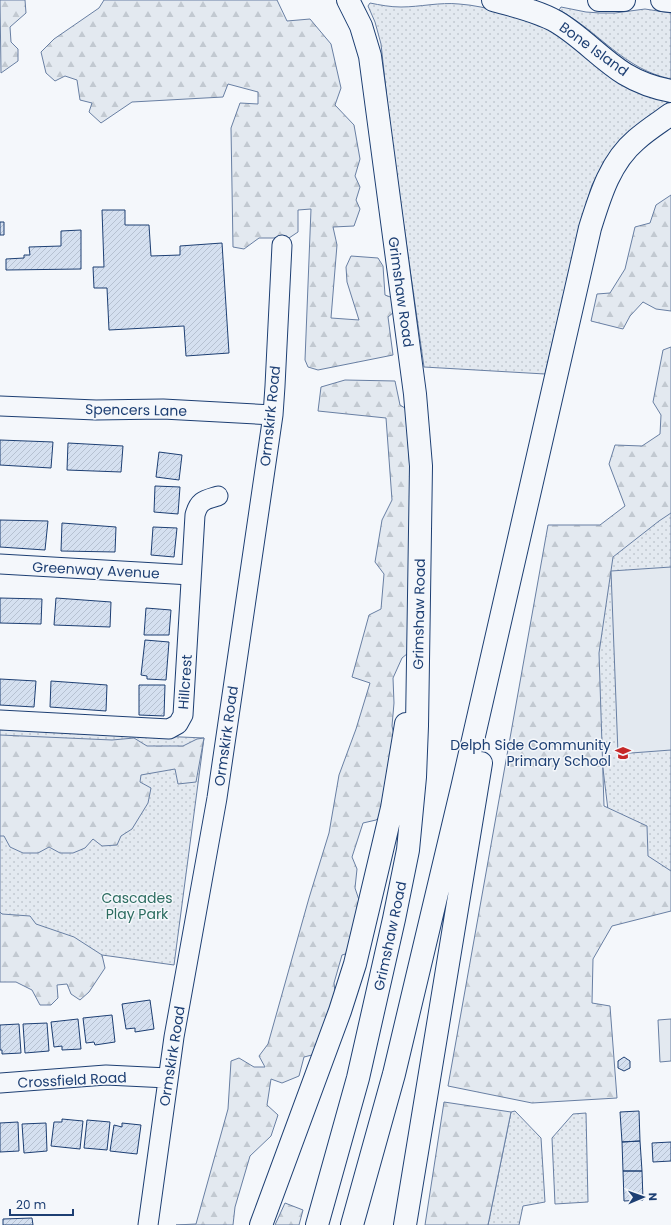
<svg xmlns="http://www.w3.org/2000/svg" width="671" height="1225" viewBox="0 0 671 1225" font-family="Poppins,sans-serif">
  <style>
    .grass { fill: url(#grass-dots); stroke: #687fa3 }
    .forest { fill: url(#forest-firs); stroke: #687fa3 }
    .garden { fill: #e3e9f0; stroke: #687fa3 }
    .building { fill: url(#building-hatch); stroke: #1d3f73 }
    .lines { fill: none; stroke-linecap: round; stroke-linejoin: round }
    .street-casing { stroke: #1d3f73; stroke-width: 21 }
    .secondary-casing { stroke: #1d3f73; stroke-width: 24 }
    .street { stroke: #f4f7fb; stroke-width: 19 }
    .secondary { stroke: #f4f7fb; stroke-width: 22 }
    .labels { text-anchor: middle; stroke-width: 3; stroke-linejoin: round; paint-order: stroke }
    .street-label { font-size: 14px; fill: #1d3f73; stroke: #f4f7fb }
    .poi-label { font-size: 14px; fill: #1d3f73; stroke: #f4f7fb; text-anchor: end }
    .park-label { font-size: 14px; fill: #2c6c60; stroke: #f4f7fb }
  </style>
  <defs>
    <pattern id="grass-dots" width="8" height="8" patternUnits="userSpaceOnUse"><rect width="8" height="8" fill="#e3e9f0"/><path d="M2 2h.1M6 6h.1" fill="none" stroke="#c2c9d1" stroke-width="1.8" stroke-linecap="round"/></pattern>
    <pattern id="forest-firs" width="22" height="20" patternUnits="userSpaceOnUse"><rect width="22" height="20" fill="#e3e9f0"/><path d="M5 1l3.5 6h-7zM16 11l3.5 6h-7z" fill="#c2c9d1"/></pattern>
    <pattern id="building-hatch" width="6" height="6" patternUnits="userSpaceOnUse"><rect width="6" height="6" fill="#d5e0f0"/><path d="M-1 1l2-2M0 6l6-6M5 7l2-2" fill="none" stroke="#b6c1d1"/></pattern>
  </defs>
  <rect width="100%" height="100%" fill="#f4f7fb"/>
  <path class="grass" d="M370 3C380 5 390 7 401 7 420 7 440 2 459 4 488 6 518 17 546 28L667 102V106L606 159 592 185 582 218 545 374 424 367 391 136 381 44 375 22 368 6Z
    M561 7 586 12 600 13H615L645 9 671 13V79C623 69 600 32 559 10Z
    M671 505V911L612 843 589 653 607 554Z
    M0 729 204 738 174 965 102 955 0 968Z
    M515 1111 541 1138 545 1202 523 1206 519 1225H488L511 1112Z
    M586 1113 588 1202 555 1204 552 1138 573 1114Z"/>
  <path class="forest" d="M0 0H25L26 13 10 27 11 42 18 49V61L1 73Z
    M104 0H277L287 21 310 19 331 44 341 88 335 105 354 125 360 159 355 176 360 187 356 200 360 209 354 226 333 227 337 245 331 318 359 320 347 282 346 267 351 256 378 258 383 266 385 295 393 298 394 312 388 317 393 355 318 370 308 367 305 360 311 209 298 210V232L289 238H259L244 249 233 247 231 128 240 103 258 104V92L228 84 223 97 132 102 101 123 89 112 92 103 80 100 77 80 65 76 55 81 46 73 41 52 54 39 99 8Z
    M671 195V311L656 309 643 302 630 316 623 329 591 321 597 294 610 293 625 269 635 227 650 223 656 205Z
    M671 347V513L659 521 613 557 599 653 604 806 647 826 648 856 671 871V911L612 926 593 959 592 1003 610 1006 617 1098 532 1103 448 1086 548 525H600L625 506 609 464 615 445 642 446 660 434 661 415 653 402 663 350Z
    M345 380 395 381 400 405 413 413 408 442 412 501 413 649 402 658 393 678 394 703 392 726 398 753 388 811 376 820 363 823 352 857 357 869 355 888 361 906 353 952 342 955 334 983 337 1010 320 1053 304 1057 299 1076 282 1083 271 1079 267 1105 278 1115 271 1136 250 1156 235 1207 233 1225H176L196 1224 228 1109 231 1061 239 1058 254 1067H265L259 1056 268 1044 309 898 329 833 339 775 356 729 370 683 352 677 369 615 381 609 384 574 375 562 382 520 392 500 386 418 318 411 321 387Z
    M0 735 112 740 134 738 147 746H183L197 739 204 738 196 782 178 784 175 769 141 775 140 782 151 788 148 803 132 829 121 836 117 845 102 846 93 839 85 848 73 853H60L49 847 38 853H23L10 847 4 836H0Z
    M0 912 2 914 30 916 36 924 74 937 102 955 105 968 89 992 80 1000 71 994 67 984 57 985 58 998 51 1005H40L32 990 16 982H0Z
    M444 1102 511 1112 488 1225H425Z
    M285 1203 303 1210 299 1225H275Z"/>
  <path class="garden" d="M671 567V750L618 754 611 571Z
    M671 1019V1061L660 1062 658 1020Z"/>
  <path class="building" d="M102 210H125V225H149L151 256 180 255V246L222 243 229 353 186 356 184 326 109 330 107 288H94L93 267H104Z
    M0 222H4V235H0Z
    M81 230V269L6 270V259L24 258V255H30L29 247 61 246V231Z
    M0 440 53 442 51 468 0 465Z
    M68 443 123 446 121 472 67 470Z
    M159 452 182 455 179 480 156 477Z
    M155 486 180 487 178 514 154 512Z
    M0 520 48 521 45 550 0 547Z
    M62 523 116 527 115 552 61 551Z
    M153 527 177 528 174 557 151 555Z
    M0 598 42 599 41 624 0 623Z
    M56 598 111 602 110 627 54 625Z
    M146 608 171 610 169 635H144Z
    M145 640 169 642 166 680 147 679V676L141 675Z
    M0 679 36 681 34 707 0 705Z
    M51 681 107 685 106 711 50 707Z
    M139 685H165L164 716 139 715Z
    M150 1000 154 1029 135 1032V1028L126 1029 122 1004Z
    M112 1015 115 1042 95 1045 94 1042 86 1043 83 1018Z
    M78 1019 81 1049 62 1050V1046L54 1047 51 1022Z
    M47 1023 49 1051 25 1053 23 1024Z
    M19 1024 21 1053 2 1054V1050H0V1025Z
    M624 1057 630 1061V1068L624 1071 618 1068V1061Z
    M639 1111 640 1141 622 1142 620 1112Z
    M62 1119 83 1121 80 1149 51 1146 54 1122H62Z
    M87 1120 110 1122 107 1150 84 1148Z
    M18 1122 19 1151 0 1152V1123Z
    M46 1123 47 1151 24 1153 22 1124Z
    M122 1123 141 1125 137 1154 110 1151 114 1125 122 1127Z
    M640 1141 642 1171H623L622 1142Z
    M671 1142V1161L653 1162 652 1143Z
    M623 1171H642L643 1200 624 1201Z
    M32 1218 33 1225H3V1219Z"/>
  <g class="lines">
    <defs>
      <path id="street" d="M0 406 96 410 163 409 273 415
        M0 564 191 575
        M0 720 169 729 178 724 183 715 195 515C199 500 205 500 218 496
        M0 1083 106 1075 168 1078
        M148 1225 174 1037 217 798 273 415 275 386 282 245"/>
      <path id="secondary" d="M493 0C514 6 538 11 557 22 582 37 601 59 625 74 640 83 655 88 671 91
        M599 0H624
        M662 0 671 1
        M261 1225 340 1011 355 964 392 808 406 724
        M317 1225 358 1078 394 919 408 850 415 777 417 726 421 466 415 394 370 56 361 26 348 0
        M352 1225 394 1074 462 788 590 228C600 196 610 162 636 140 647 130 660 122 671 114
        M405 1225 481 763"/>
    </defs>
    <use href="#street" class="street-casing"/>
    <use href="#secondary" class="secondary-casing"/>
    <use href="#street" class="street"/>
    <use href="#secondary" class="secondary"/>
  </g>
  <defs>
    <symbol id="school-bare" viewBox="-9 -9 18 18"><path d="M0-5L7-2L0 1L-7-2ZM-4 1L0 2.5L4 1V4Q0 6-4 4Z" fill="#c62828" stroke="#f4f7fb" stroke-width="2.5" paint-order="stroke"/></symbol>
  </defs>
  <g fill-rule="evenodd">
    <use href="#school-bare" x="612" y="742" width="22" height="22"/>
  </g>
  <g class="labels">
    <g class="street-label">
      <text transform="translate(594 49) rotate(36)" y="5">Bone Island</text>
      <text transform="translate(401 292) rotate(82)" y="5">Grimshaw Road</text>
      <text transform="translate(136 410) rotate(1)" y="5">Spencers Lane</text>
      <text transform="translate(270 416) rotate(-84)" y="5">Ormskirk Road</text>
      <text transform="translate(96 570) rotate(3)" y="5">Greenway Avenue</text>
      <text transform="translate(419 614) rotate(-89)" y="5">Grimshaw Road</text>
      <text transform="translate(185 682) rotate(-86)" y="5">Hillcrest</text>
      <text transform="translate(226 736) rotate(-82)" y="5">Ormskirk Road</text>
      <text transform="translate(390 936) rotate(-78)" y="5">Grimshaw Road</text>
      <text transform="translate(172 1056) rotate(-81)" y="5">Ormskirk Road</text>
      <text transform="translate(72 1080) rotate(-3)" y="5">Crossfield Road</text>
    </g>
    <g class="poi-label">
      <text x="611" y="750">Delph Side Community<tspan x="611" dy="16">Primary School</tspan></text>
    </g>
    <g class="park-label">
      <text x="137" y="903">Cascades<tspan x="137" dy="16">Play Park</tspan></text>
    </g>
  </g>
  <g transform="translate(643 1197) rotate(88)" stroke="#f4f7fb" stroke-width="3" paint-order="stroke">
  <path d="M0-3L7 15L0 10L-7 15Z" fill="#1d3f73"/>
  <text y="-6" font-size="11" font-weight="bold" text-anchor="middle" fill="#1d3f73">N</text>
  </g>
  <path d="M10 1209v6h63v-6" fill="none" stroke="#1d3f73" stroke-width="2"/>
  <text x="16" y="1209" font-size="12" fill="#1d3f73" stroke="#f4f7fb" stroke-width="3" paint-order="stroke">20 m</text>
</svg>
